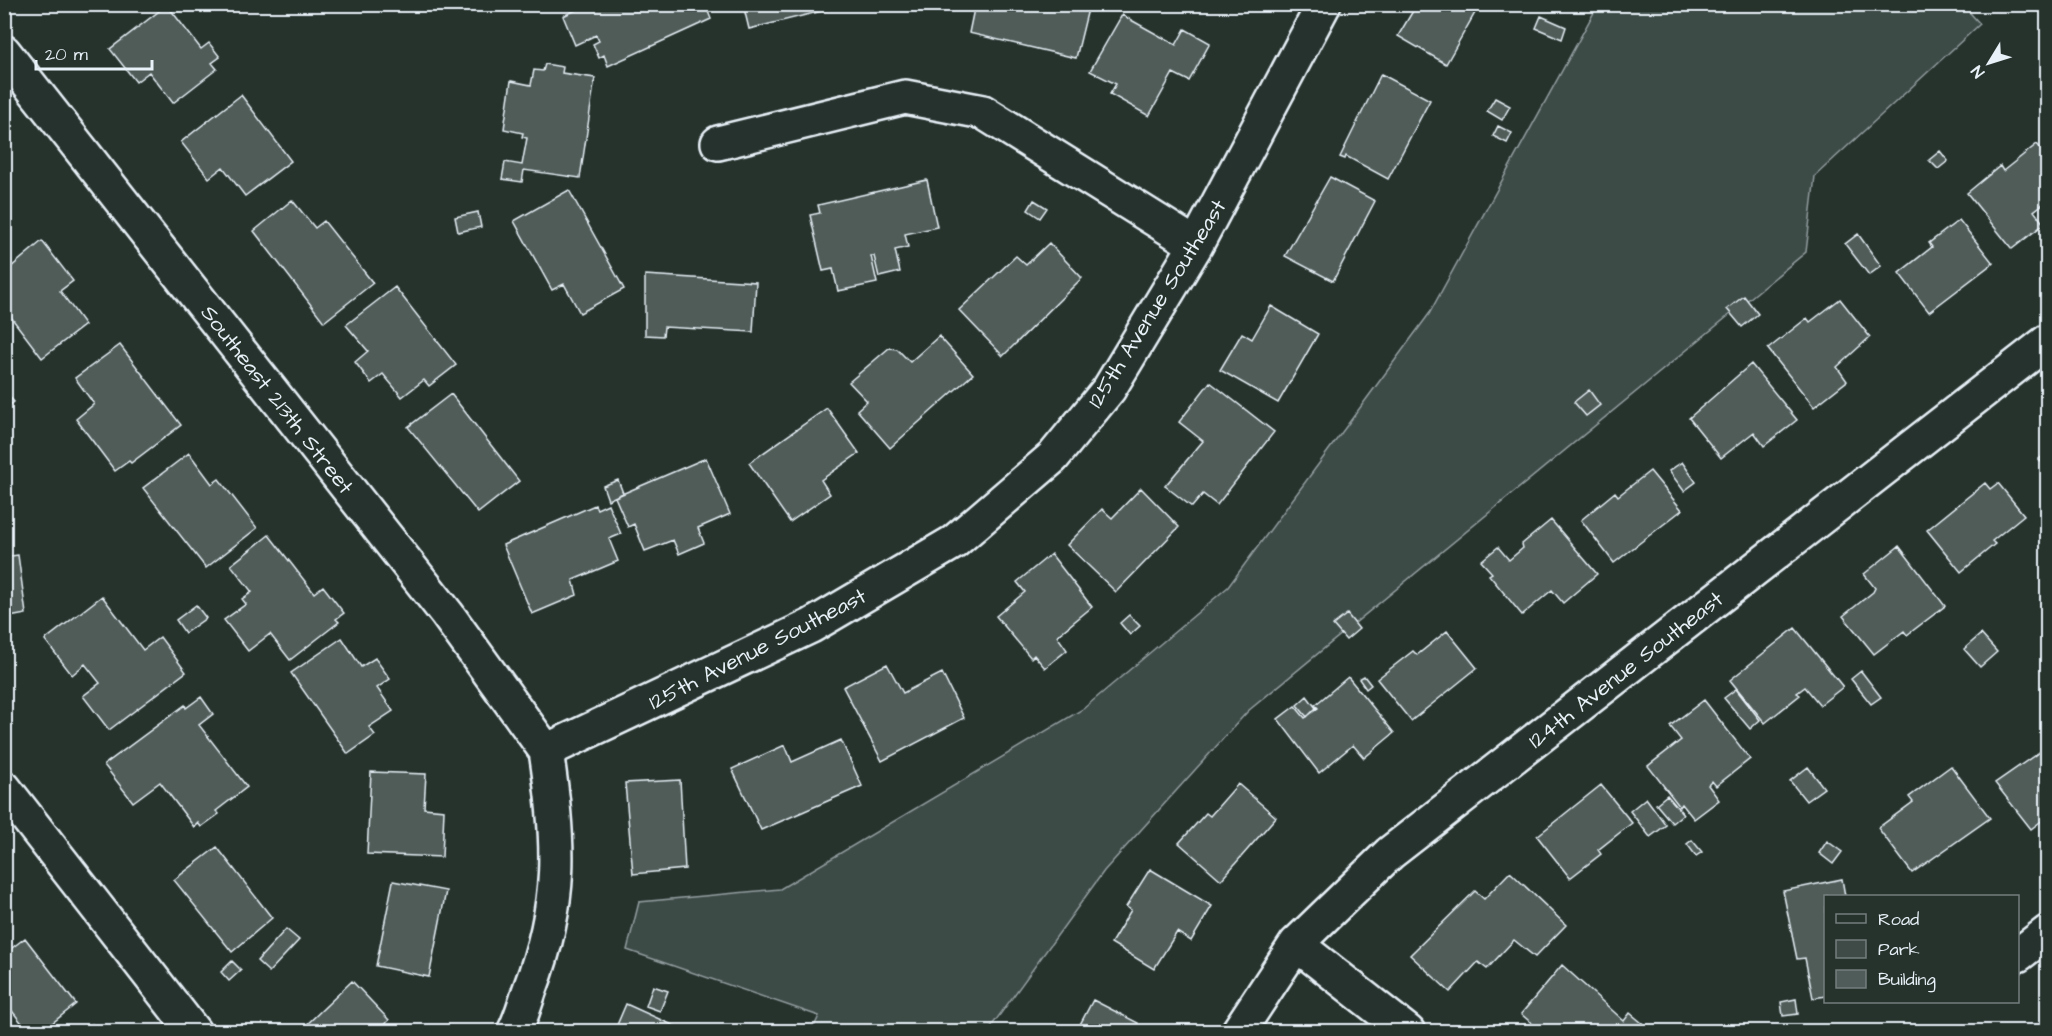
<svg xmlns="http://www.w3.org/2000/svg" width="2052" height="1036" viewBox="0 0 2052 1036" font-family="'Architects Daughter',sans-serif">
  <style>
    .green { fill: #3e4b47; stroke: #939ea0; stroke-width: 1.5 }
    .building { fill: #505c59; stroke: #e8f1f8; stroke-width: 1.5 }
    .lines { fill: none; stroke-linecap: round; stroke-linejoin: round }
    .minor-casing { stroke: #e8f1f8; stroke-width: 38 }
    .minor { stroke: #26332d; stroke-width: 33 }
    .labels { text-anchor: middle; stroke-width: 4.5; stroke-linejoin: round; paint-order: stroke }
    .street-label { font-size: 22px; fill: #e8f1f8; stroke: #26332d }
  </style>
  <rect width="100%" height="100%" fill="#26332d"/>
  <filter id="ink" filterUnits="userSpaceOnUse"><feTurbulence type="fractalNoise" baseFrequency=".0167" numOctaves="2"/><feDisplacementMap in="SourceGraphic" scale="12" xChannelSelector="R" yChannelSelector="G"/><feConvolveMatrix kernelMatrix="1 2 1 2 8 2 1 2 1" color-interpolation-filters="sRGB"/></filter>
  <g filter="url(#ink)">
    <path class="green" d="M1598 5H1963L1980 24 1815 176 1806 252 1248 711 1104 871 988 1031H812L819 1016 627 950 639 902 780 889 1083 709 1228 587 1429 314Z"/>
    <path class="building" d="M589 4H705L711 19 608 66 604 55 599 58 593 44 599 41 596 35 575 45 563 16Z
      M743 4H847V5L749 29Z
      M874 4H946V9H874Z
      M975 4H1070L1088 9 1076 58 969 33Z
      M1417 4H1480L1446 64 1398 36Z
      M167 5 201 49 209 43 220 57 212 63 217 69 173 103 149 72 136 82 110 49Z
      M1122 15 1176 45 1185 29 1210 43 1189 81 1173 73 1149 116 1110 94 1116 84 1090 71Z
      M1541 16 1566 27 1562 39 1536 28Z
      M545 64 563 67 562 73 595 78 580 178 524 170 522 182 502 179 505 162 522 165 527 138 522 137 523 133 504 129 511 81 531 85 534 70 543 71Z
      M1381 74 1430 100 1388 179 1346 156 1345 159 1340 157Z
      M241 95 291 161 245 196 223 167 209 178 181 142Z
      M1495 98 1510 106 1502 120 1487 111Z
      M1498 126 1512 133 1507 143 1493 136Z
      M2037 144 2048 157V200L2034 211 2044 224 2012 249 1967 193 2000 166 2003 171Z
      M1940 151 1948 161 1938 169 1929 160Z
      M1330 177 1375 201 1333 281 1285 256Z
      M927 180 937 227 905 234 908 247 895 250 900 272 879 277 874 256H871L877 283 838 291 833 269 823 271 810 215 820 213 818 205Z
      M569 190 624 289 580 313 564 284 552 290 514 221Z
      M292 200 315 228 324 221 373 283 324 322 254 231Z
      M1034 200 1047 208 1040 218 1028 210Z
      M478 212 481 227 458 232 455 217Z
      M1959 220 1993 263 1929 312 1899 273 1932 247 1929 243Z
      M1858 234 1881 266 1869 275 1845 244Z
      M42 241 73 281 60 291 85 325 42 358 4 308V273Z
      M1049 243 1082 278 1003 356 959 310 1016 256 1026 265Z
      M645 275 756 282 753 332 664 327 663 336 645 335Z
      M395 287 456 365 429 386 424 380 402 397 383 374 371 383 355 362 368 351 346 325Z
      M1744 296 1758 314 1742 327 1727 309Z
      M1840 299 1870 337 1837 367 1847 381 1814 407 1768 349 1807 318 1810 322Z
      M1271 306 1318 334 1278 403 1220 370 1242 333 1252 339Z
      M939 336 973 374 890 448 857 410 867 401 849 382 889 348 897 349 910 362Z
      M120 345 181 425 131 463 129 461 115 471 76 419 94 404 75 378Z
      M1751 364 1797 420 1764 446 1754 432 1721 458 1689 418Z
      M1210 382 1274 432 1217 505 1203 494 1192 507 1165 486 1203 441 1179 422Z
      M1589 390 1600 405 1586 416 1574 402Z
      M4 391 14 402 4 410Z
      M451 394 519 481 478 513 408 427Z
      M827 408 859 453 821 480 830 494 790 522 749 463Z
      M2048 452V470L2039 459Z
      M189 453 212 484 219 479 257 528 206 568 143 488Z
      M706 458 730 514 698 528 704 543 679 554 673 540 645 551 634 524 628 527 615 497Z
      M1682 462 1696 482 1684 491 1669 471Z
      M1650 471 1682 510 1614 563 1581 520 1615 492 1618 496Z
      M618 480 623 493 608 500 603 486Z
      M1985 483 1990 489 1998 483 2024 515 1992 541 1995 544 1961 572 1927 530Z
      M1141 488 1179 527 1116 592 1067 545 1102 509 1112 518Z
      M608 504 621 534 609 539 618 561 573 580 577 595 532 614 503 545 595 505 597 509Z
      M1551 520 1597 574 1563 603 1552 590 1522 615 1489 575 1492 573 1481 561 1498 547 1509 560 1523 548 1522 544Z
      M269 535 314 593 323 586 344 613 336 619 339 622 290 660 270 634 248 651 224 620 246 604 242 599 252 592 231 565Z
      M1899 546 1945 606 1907 635 1904 631 1874 654 1843 616 1873 592 1875 588 1864 574Z
      M1051 554 1092 607 1057 636 1067 650 1045 668 1034 655 1031 658 996 616 1025 592 1017 582Z
      M18 555 26 614 4 618V557Z
      M102 596 143 650 160 637 186 672 109 730 83 696 100 683 85 664 72 675 45 640Z
      M196 605 206 618 185 633 176 620Z
      M1347 614 1359 629 1346 640 1333 625Z
      M1129 615 1140 626 1130 635 1120 623Z
      M1795 628 1843 687 1820 705 1805 687 1797 693 1800 695 1765 723 1730 680Z
      M1447 631 1477 668 1411 721 1377 679 1413 651 1417 655Z
      M1981 634 1997 652 1980 667 1964 649Z
      M342 638 361 667 375 658 390 679 377 688 393 711 369 727 375 735 348 754 291 673Z
      M887 664 903 693 942 673 964 718 882 761 843 687Z
      M1861 671 1881 697 1871 704 1851 679Z
      M1364 676 1371 685 1366 689 1359 679Z
      M1348 677 1394 733 1364 758 1353 745 1319 773 1278 719 1295 706 1305 718 1318 708 1315 705Z
      M1736 689 1760 720 1750 729 1724 698Z
      M1307 696 1316 708 1307 717 1297 705Z
      M201 697 213 714 199 725 247 787 216 811 219 814 201 827 198 823 194 827 160 782 133 802 104 765 185 705 186 708Z
      M1704 700 1750 759 1716 786 1712 781 1708 785 1719 800 1694 819 1682 804 1680 807 1648 766 1681 740 1670 726Z
      M841 740 862 786 761 830 732 769 785 745 792 762Z
      M2048 746V816L2031 829 1995 783Z
      M1951 766 1990 818 1912 873 1878 828 1913 802 1909 797Z
      M1808 767 1824 788 1806 801 1790 781Z
      M371 772 426 774 424 808 444 810 442 857 367 854Z
      M680 780 685 869 633 874 625 783Z
      M1238 784 1276 817 1221 880 1179 843 1206 813 1210 816Z
      M1601 785 1632 823 1598 850 1601 854 1570 878 1537 836Z
      M1667 795 1683 814 1672 823 1656 804Z
      M1646 798 1666 825 1650 837 1630 811Z
      M1692 840 1702 852 1696 856 1687 844Z
      M1827 841 1842 852 1833 864 1819 853Z
      M217 847 272 918 232 952 174 880Z
      M1150 869 1212 906 1191 941 1177 932 1154 969 1111 943 1131 910 1126 907Z
      M1510 872 1566 925 1535 957 1514 940 1487 969 1478 962 1450 992 1410 955 1475 891 1484 899Z
      M1842 879 1845 896H1826V996L1813 998 1805 958 1797 959 1783 891Z
      M393 881 446 891 429 977 376 966Z
      M286 929 299 940 269 972 257 961Z
      M25 938 76 1004 41 1032H29L4 1001V954Z
      M232 961 241 970 229 981 221 972Z
      M1562 965 1624 1021 1630 1013 1653 1032H1542L1521 1014Z
      M352 981 389 1020 378 1032H299Z
      M653 986 668 991 660 1011 646 1006Z
      M1796 999 1798 1014 1783 1016 1781 1002Z
      M1093 1000 1138 1023 1134 1032H1076Z
      M626 1004 679 1028 678 1032H614Z
      M92 1024 98 1032H83Z
      M65 1025 71 1032H58Z"/>
    <g class="lines">
      <defs>
        <path id="minor" d="M4 52 447 614 546 751
          M718 143 905 97 983 112 1196 245
          M4 788 194 1032
          M1296 944 1408 1032
          M2018 955 2048 932
          M514 1032C521 1019 525 1003 530 989 563 902 560 841 546 751L811 626 954 542 1053 457 1109 389 1196 245 1324 4
          M1238 1032 1296 944 1390 853 2048 341"/>
      </defs>
      <use href="#minor" class="minor-casing"/>
      <use href="#minor" class="minor"/>
    </g>
  </g>
  <g class="labels">
    <g class="street-label">
      <text transform="translate(1156 303) rotate(-58)" y="8">125th Avenue Southeast</text>
      <text transform="translate(278 399) rotate(52)" y="8">Southeast 213th Street</text>
      <text transform="translate(757 648) rotate(-27)" y="8">125th Avenue Southeast</text>
      <text transform="translate(1625 669) rotate(-38)" y="8">124th Avenue Southeast</text>
    </g>
  </g>
  <rect width="2052" height="1036" fill="none" stroke="#26332d" stroke-width="24"/>
  <rect x="12" y="12" width="2028" height="1012" fill="none" stroke="#e8f1f8" stroke-width="2" filter="url(#ink)"/>
  <rect x="1824" y="895" width="195" height="108" fill="#26332d" stroke="#747f7e" stroke-width="1.5"/>
  <rect x="1836" y="914" width="30" height="9" fill="#26332d" stroke="#747f7e" stroke-width="1.5"/>
  <text x="1878" y="925" font-size="18" fill="#e8f1f8">Road</text>
  <rect x="1836" y="940" width="30" height="18" fill="#3e4b47" stroke="#747f7e" stroke-width="1.5"/>
  <text x="1878" y="955" font-size="18" fill="#e8f1f8">Park</text>
  <rect x="1836" y="970" width="30" height="18" fill="#505c59" stroke="#747f7e" stroke-width="1.5"/>
  <text x="1878" y="985" font-size="18" fill="#e8f1f8">Building</text>
  <g transform="translate(1989 63) rotate(232)" stroke="#26332d" stroke-width="4.5" paint-order="stroke">
  <path d="M0-4.5L10 22L0 15L-10 22Z" fill="#e8f1f8"/>
  <text y="-9" font-size="16" font-weight="bold" text-anchor="middle" fill="#e8f1f8">N</text>
  </g>
  <path d="M36 60v9h116v-9" fill="none" stroke="#e8f1f8" stroke-width="3"/>
  <text x="45" y="60" font-size="18" fill="#e8f1f8" stroke="#26332d" stroke-width="4.5" paint-order="stroke">20 m</text>
</svg>
